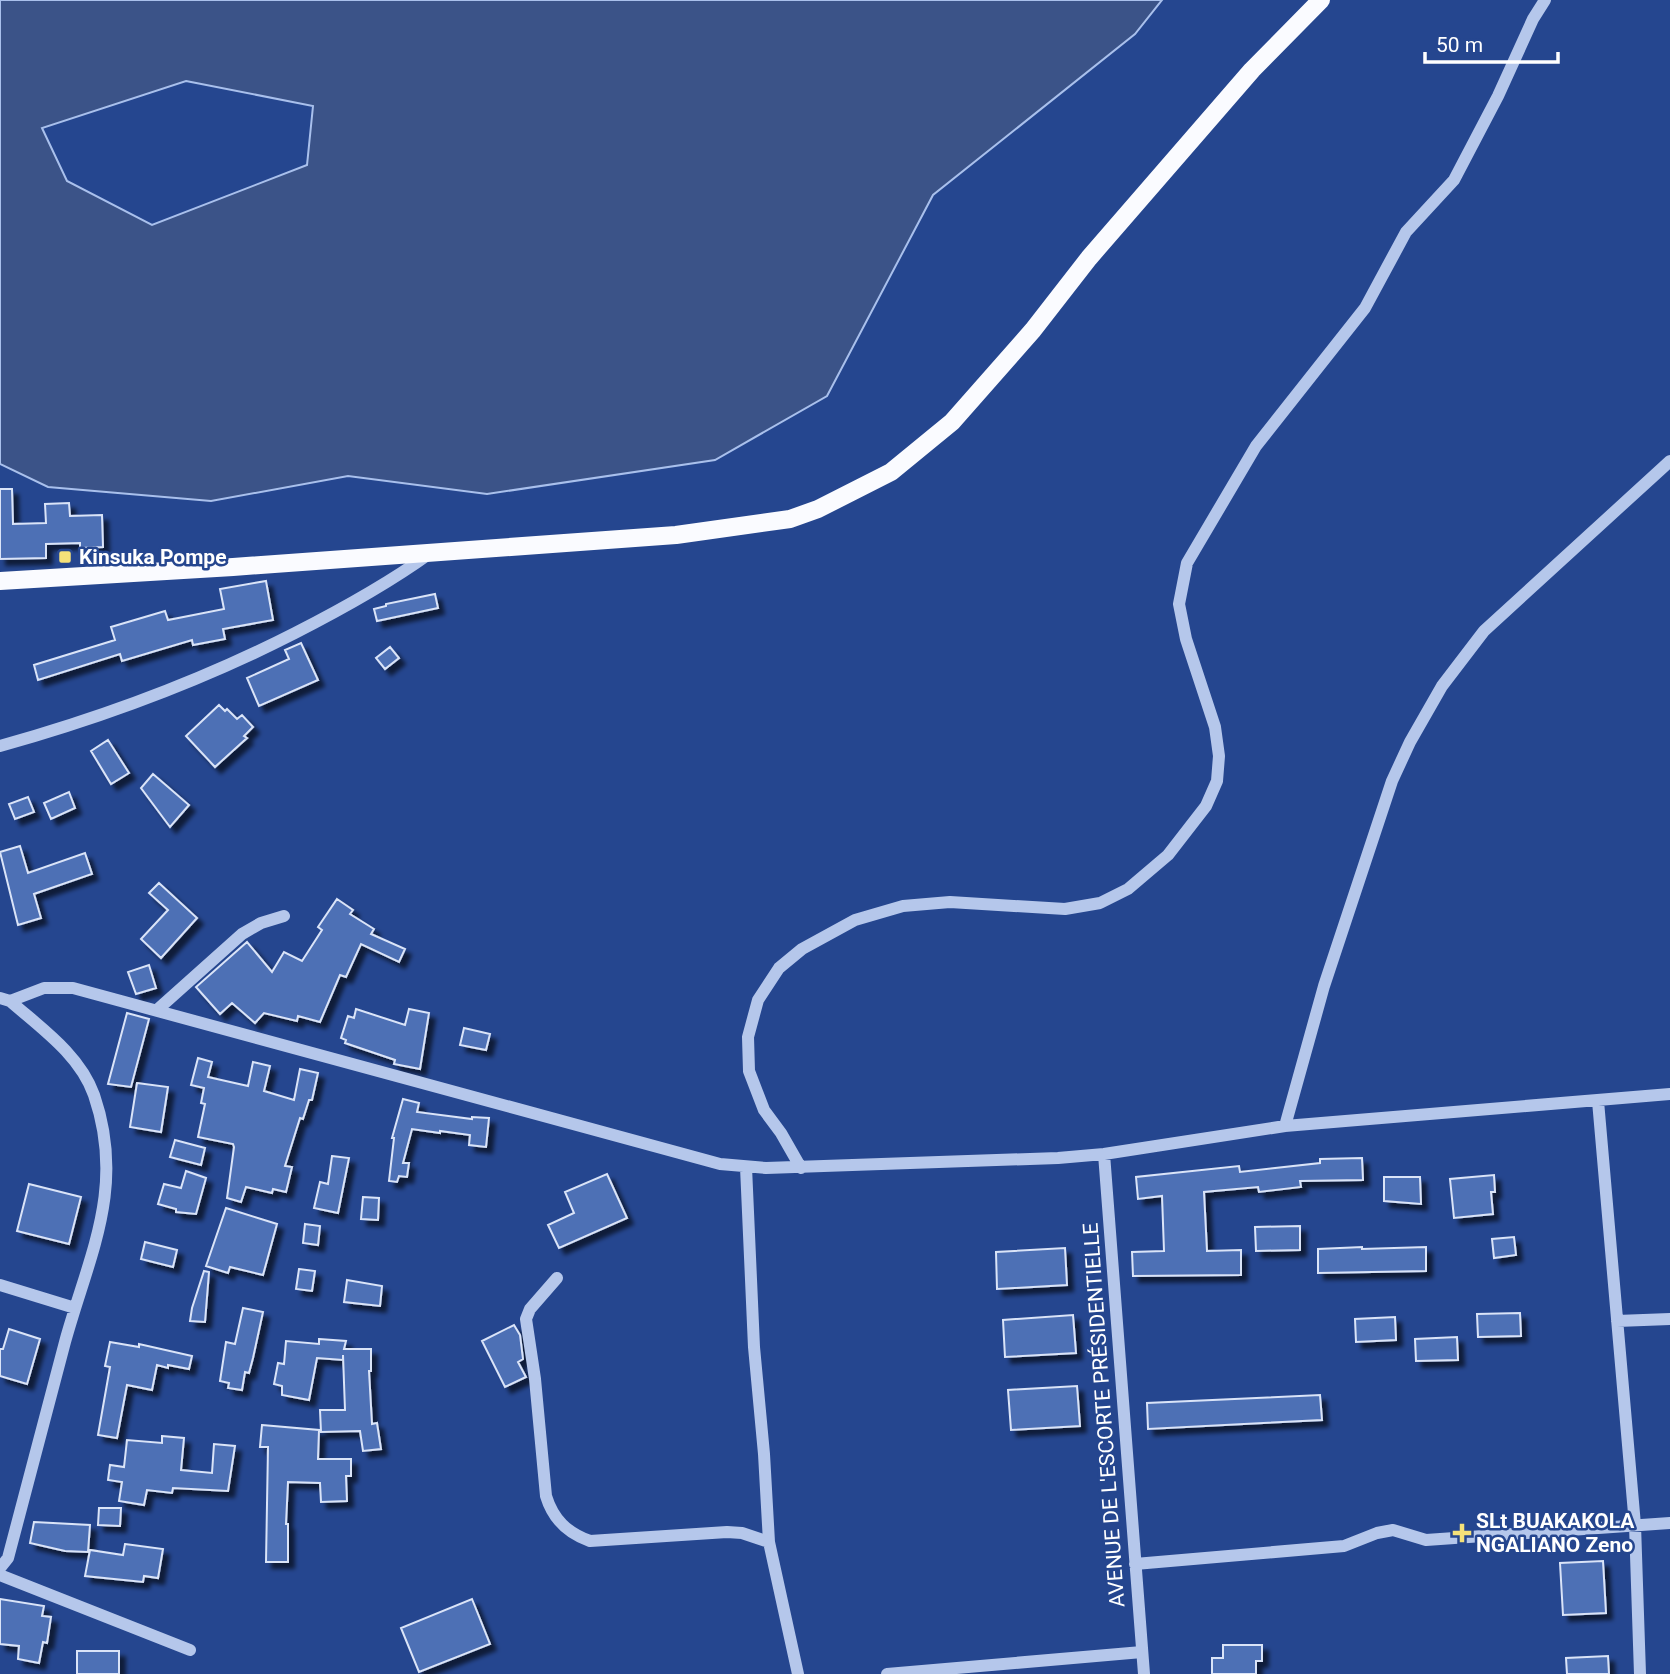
<svg xmlns="http://www.w3.org/2000/svg" width="1670" height="1674" viewBox="0 0 1670 1674" font-family="Roboto,sans-serif">
  <style>
    .water { fill: #3b5388; stroke: #a9c0ec; stroke-width: 2; fill-rule: evenodd }
    .building { fill: #4d6fb5; stroke: #dae4f8; stroke-width: 2; filter: url(#shadow) }
    .lines { fill: none; stroke-linecap: round; stroke-linejoin: round }
    .minor { stroke: #b5c7eb; stroke-width: 12 }
    .major { stroke: #fafbff; stroke-width: 18 }
    .poi-dot { fill: #f5e179; stroke: #25468f; stroke-width: 2.5 }
    .labels { text-anchor: middle; stroke-width: 5; stroke-linejoin: round; paint-order: stroke }
    .poi-label { font-size: 21px; font-weight: bold; fill: #fff; stroke: #25468f; text-anchor: start }
    .street-label { font-size: 21px; fill: #fff; stroke: #25468f }
  </style>
  <defs>
    <filter id="shadow"><feDropShadow dx="6" dy="6" stdDeviation="2" flood-color="#0009"/></filter>
  </defs>
  <rect width="100%" height="100%" fill="#25468f"/>
  <path class="water" d="M0 0H1162L1135 34 933 195 827 396 715 460 487 494 348 476 211 501 48 487 0 464ZM186 81 313 106 307 165 152 225 67 181 42 128Z"/>
  <path class="building" d="M0 489H12L13 524 46 523 45 504 69 503 70 516 102 515 103 547 80 548V543L46 544V558L0 559Z
    M266 581 273 620 223 629 225 639 193 645 192 640 122 661 120 654 38 680 34 665 115 640 111 627 165 611 168 620 224 609 220 589Z
    M435 594 438 608 377 621 374 609 386 606V604Z
    M301 643 318 680 259 706 247 678 289 659 285 650Z
    M390 647 399 658 385 669 376 658Z
    M219 705 225 711 227 709 237 719 242 715 253 727 244 736 247 738 215 767 186 736Z
    M108 740 129 773 111 784 91 751Z
    M153 774 189 805 170 827 141 788Z
    M69 792 75 808 51 819 44 803Z
    M28 797 34 812 15 819 9 804Z
    M20 846 28 873 85 853 92 874 34 894 41 918 18 925 0 852Z
    M159 883 197 918 161 958 141 939 168 910 149 893Z
    M337 899 353 910 350 914 374 929 371 934 405 949 399 962 361 944 346 977 340 975 320 1022 298 1016 297 1021 264 1013 255 1023 232 1003 220 1014 196 987 247 942 272 972 284 952 302 961 322 930 318 927Z
    M149 965 156 988 136 994 128 972Z
    M356 1009 405 1025 409 1009 429 1013 420 1069 394 1064 395 1060 345 1043 346 1040 341 1038 348 1016 354 1018Z
    M127 1013 149 1019 131 1087 108 1084Z
    M464 1028 490 1034 486 1050 460 1045Z
    M198 1058 212 1062 208 1077 248 1086 253 1062 270 1066 264 1091 294 1100 300 1069 318 1073 312 1100H309L303 1119 300 1118 285 1166 292 1167 286 1192 273 1189 272 1193 246 1187 241 1202 227 1198 234 1147 233 1144 198 1137 205 1104 201 1103 204 1088 191 1085Z
    M137 1083 168 1087 161 1132 130 1127Z
    M403 1099 419 1103 417 1112 472 1119V1117L489 1118 486 1147 469 1145 470 1135 440 1131V1133L412 1129 403 1163H409L407 1177 399 1176 397 1182 389 1181 394 1138H392Z
    M175 1140 205 1148 201 1165 170 1157Z
    M332 1156 349 1158 338 1213 314 1208 320 1182 328 1184Z
    M1362 1158 1363 1180 1300 1181 1301 1187 1259 1192 1258 1187 1204 1192 1207 1251 1241 1250V1275L1133 1276 1132 1252 1164 1251 1162 1196 1138 1199 1136 1177 1239 1166 1240 1172 1320 1163V1159Z
    M186 1171 206 1178 196 1214 176 1212V1209L158 1204 164 1184 181 1188Z
    M607 1174 627 1218 559 1248 548 1225 574 1213 565 1192Z
    M1494 1175 1495 1192H1491L1493 1214 1454 1218 1450 1179Z
    M1384 1177H1420L1421 1204 1384 1201Z
    M29 1184 81 1197 69 1244 17 1231Z
    M363 1197 379 1198 378 1220 361 1219Z
    M226 1208 277 1224 263 1275 230 1267 228 1273 206 1266Z
    M305 1224 320 1226 318 1245 303 1243Z
    M1300 1226V1250L1256 1251 1255 1227Z
    M1514 1237 1516 1255 1494 1258 1492 1239Z
    M145 1242 177 1250 173 1267 141 1259Z
    M1362 1247V1249L1426 1247V1271L1318 1273V1249Z
    M1065 1248 1067 1285 997 1289 996 1252Z
    M299 1269 315 1271 312 1291 296 1289Z
    M204 1271 209 1272 205 1322 190 1321 192 1308Z
    M347 1280 382 1286 380 1306 344 1302Z
    M243 1308 263 1312 253 1358 249 1373 245 1372 242 1390 228 1388 229 1383 220 1381 226 1342 235 1344Z
    M1520 1313 1521 1336 1478 1337 1477 1314Z
    M1073 1315 1076 1353 1005 1357 1003 1320Z
    M1395 1317 1396 1340 1356 1342 1355 1319Z
    M514 1325 520 1335 523 1359 518 1362 526 1377 505 1387 482 1341Z
    M9 1329 40 1339 27 1384 0 1376V1349H3Z
    M1457 1337 1458 1360 1416 1361 1415 1339Z
    M319 1339 346 1341 344 1349H371V1371H369L372 1424 377 1423 381 1449 363 1451 360 1431 321 1432 320 1410H345L343 1355V1360L317 1358 309 1400 282 1395V1386L274 1384 278 1363 284 1364 286 1341 319 1344Z
    M110 1342 139 1347V1344L192 1356 189 1369 168 1365V1368L157 1365 152 1390 127 1385 117 1438 98 1435 110 1367 105 1366Z
    M1077 1386 1080 1426 1011 1430 1008 1390Z
    M1320 1395 1322 1420 1148 1429 1147 1403Z
    M262 1425 319 1430 318 1459H351V1476H346L347 1501 321 1502 320 1483 288 1482 286 1524H288V1562H266L268 1447H260Z
    M162 1436 184 1438 181 1470 212 1473 214 1444 235 1446 228 1491 173 1488 172 1493 147 1490 144 1505 119 1501 122 1482 108 1480 110 1465 124 1467 127 1440 162 1443Z
    M99 1508H121L120 1526 98 1525Z
    M34 1522 90 1525 88 1552 65 1551 30 1543Z
    M125 1544 163 1549 158 1578 144 1576 143 1582 85 1576 90 1550 123 1555Z
    M1603 1561 1606 1613 1563 1615 1560 1563Z
    M0 1599 44 1606 42 1616 51 1617 47 1643 43 1642 39 1663 18 1659 19 1646 0 1644Z
    M472 1599 490 1644 419 1672 401 1628Z
    M1223 1645H1262V1661H1256V1674H1212V1658H1223Z
    M77 1651H119V1674H77Z
    M1608 1656 1609 1674H1567L1566 1658Z"/>
  <g class="lines">
    <path class="minor" d="M0 746C104 717 199 682 295 633 342 609 386 585 429 554
      M0 998 10 1001C41 1028 80 1055 94 1095 126 1188 89 1255 65 1342 46 1414 27 1486 8 1558L0 1568
      M10 1001 44 988H73L720 1164 766 1168 1058 1158 1104 1154 1285 1126 1670 1094
      M157 1010 242 934 261 923 284 916
      M1598 1101 1635 1525 1640 1674
      M1285 1126 1324 986 1392 781 1410 742 1442 686 1484 631 1670 461
      M1104 1154 1144 1674
      M746 1167 754 1347 764 1454 769 1542 798 1674
      M801 1168 781 1133 764 1110 749 1071 748 1037 758 1000 779 968 802 949 855 920 903 906 950 902 1065 909 1100 903 1128 889 1168 855 1206 806 1217 781 1219 756 1215 727 1186 639 1179 604 1187 563 1256 446 1365 308 1406 232 1454 180 1498 96 1533 19 1545 0
      M557 1278 530 1309 526 1319 535 1379 546 1496C553 1519 567 1533 590 1541L727 1532 742 1533 769 1542
      M0 1285 75 1308
      M1617 1321 1670 1319
      M1135 1564 1344 1546 1377 1533 1393 1530 1426 1540 1670 1523
      M0 1575 190 1650
      M887 1674 1142 1652"/>
    <path class="major" d="M0 581 233 567 676 535 790 519 818 509 891 472 952 422 1033 330 1089 258 1252 70 1321 0"/>
  </g>
  <g class="poi-dot">
    <rect x="58" y="550" width="14" height="14" rx="3.5"/>
    <path d="M1458.5 1522.5h7v7h7v7h-7v7h-7v-7h-7v-7h7z"/>
  </g>
  <g class="labels">
    <g class="poi-label">
      <text x="79" y="564">Kinsuka Pompe</text>
      <text x="1476" y="1528">SLt BUAKAKOLA<tspan x="1476" dy="24">NGALIANO Zeno</tspan></text>
    </g>
    <g class="street-label">
      <text transform="translate(1104 1415) rotate(-94)" y="7">AVENUE DE L'ESCORTE PRÉSIDENTIELLE</text>
    </g>
  </g>
  <path d="M1425 52v10h133v-10" fill="none" stroke="#ffffff" stroke-width="3.5"/>
  <text x="1436" y="52" font-size="21" fill="#ffffff" stroke="#25468f" stroke-width="5" paint-order="stroke">50 m</text>
</svg>
